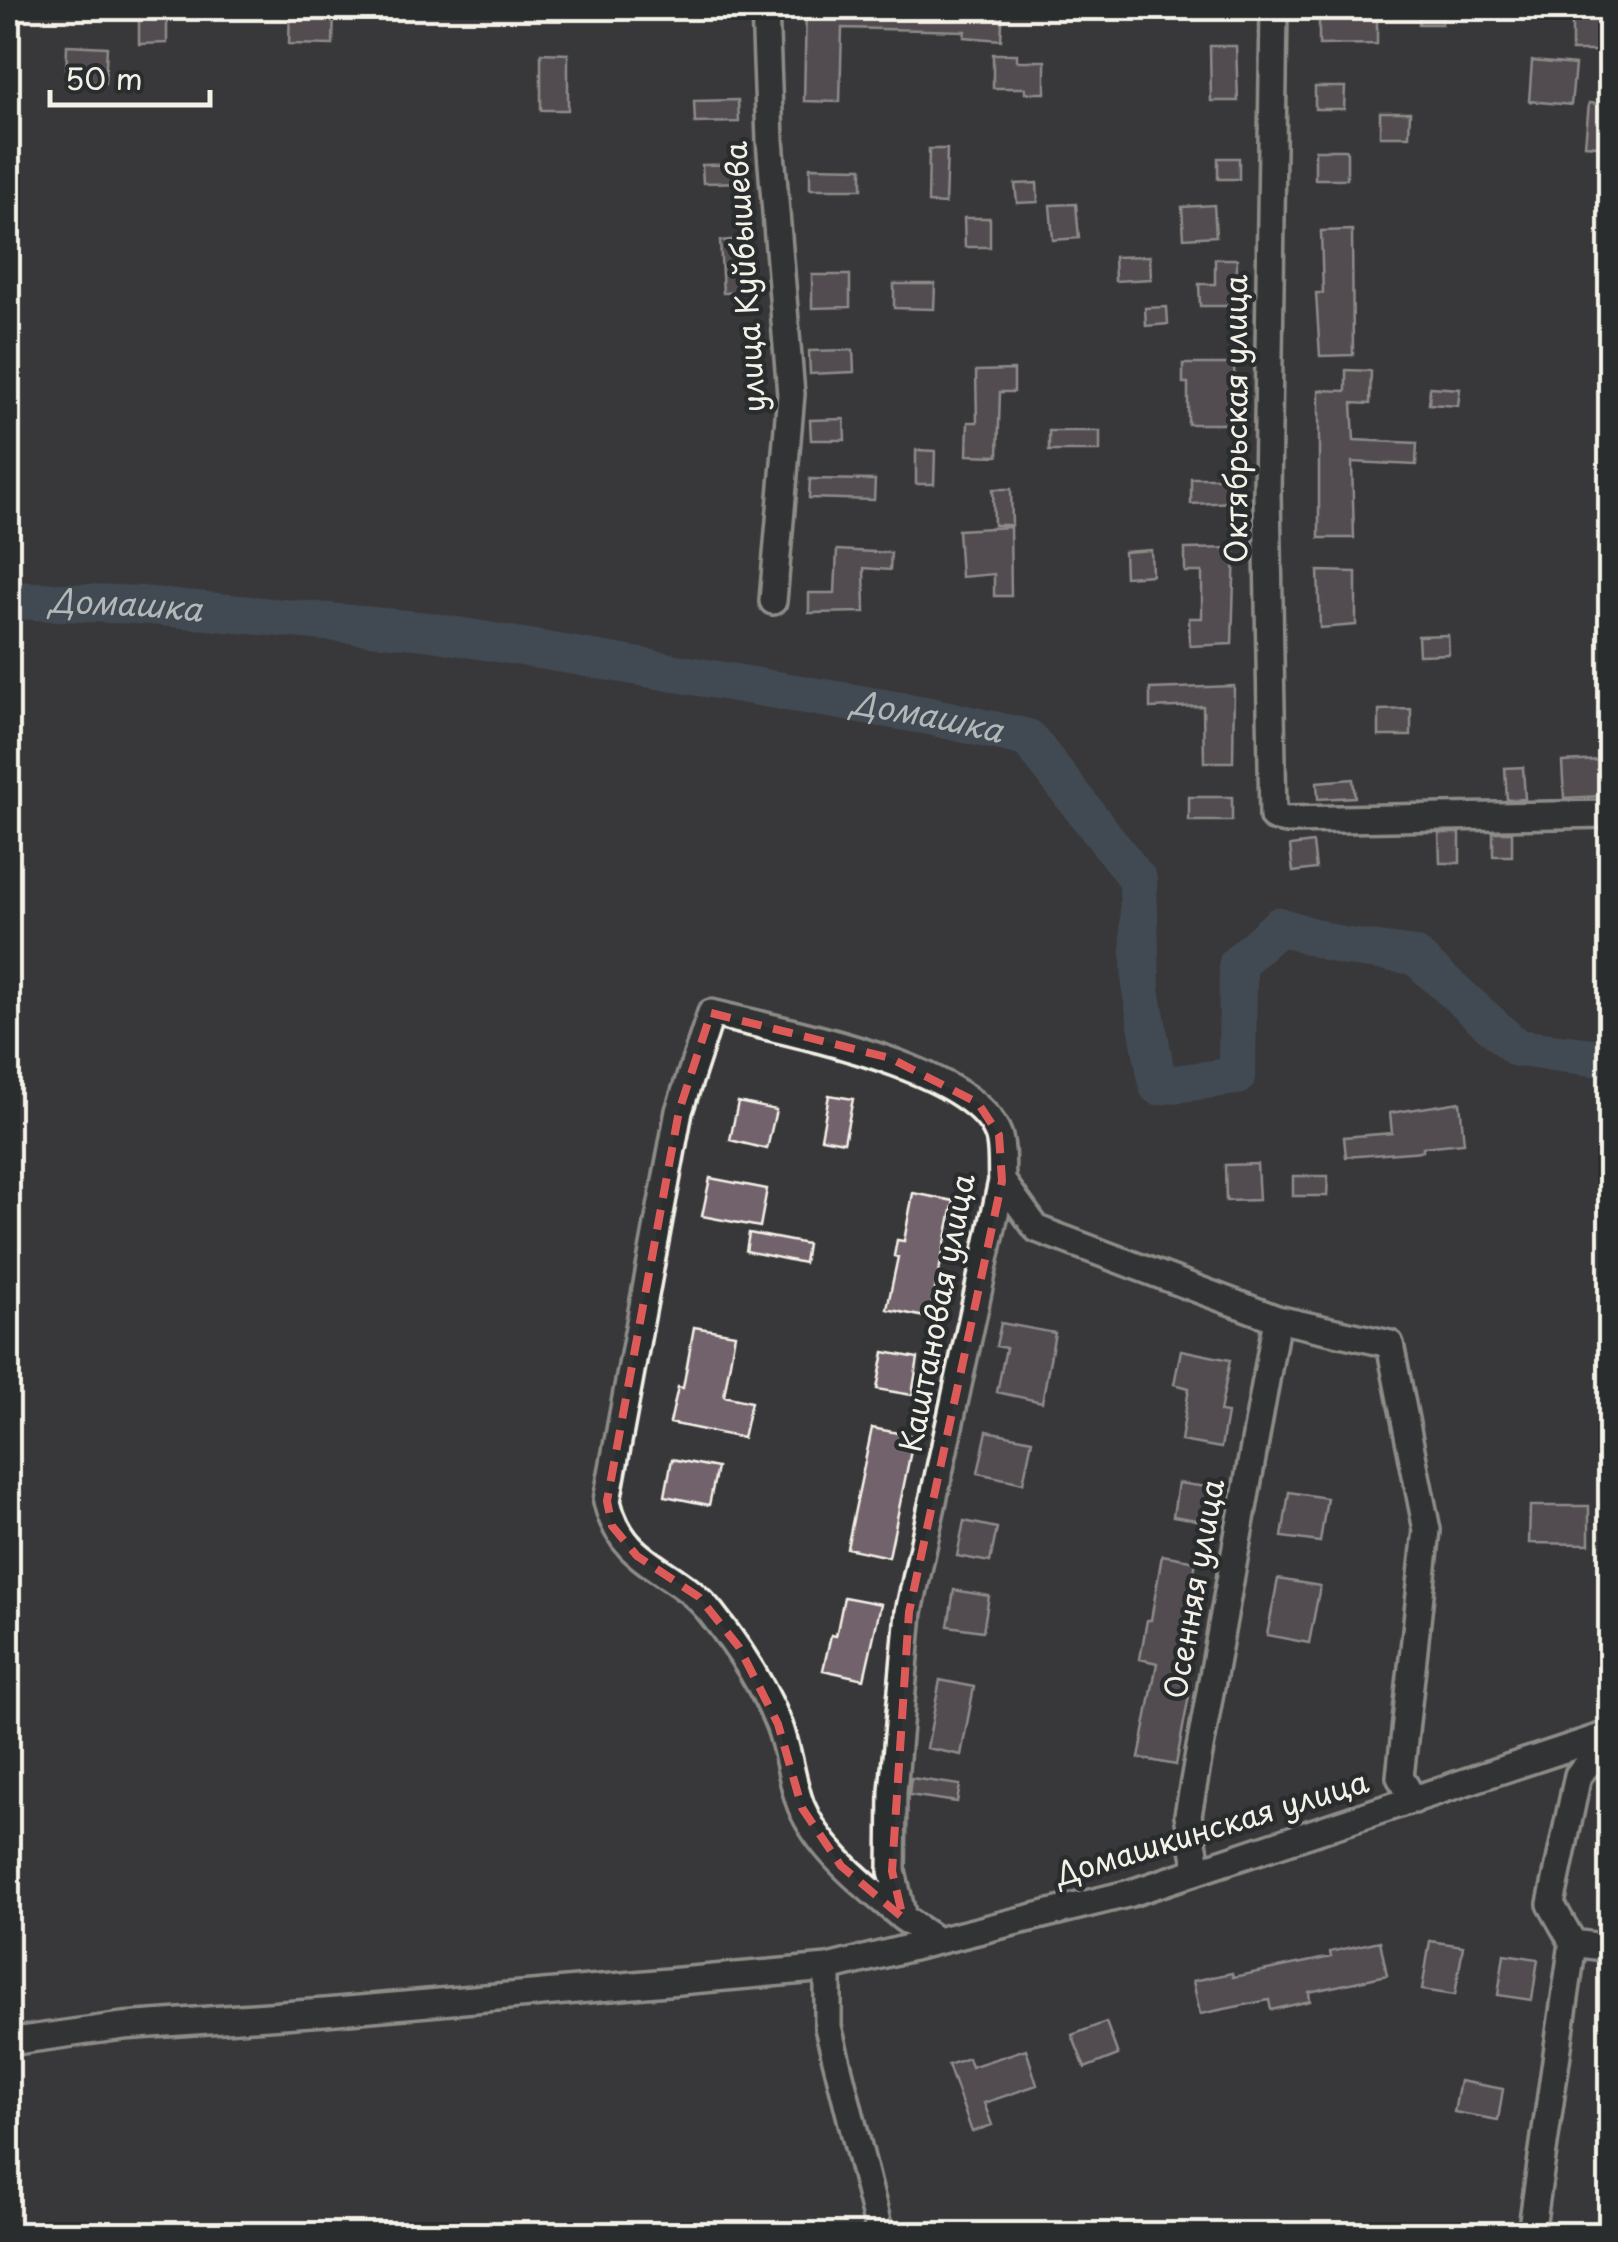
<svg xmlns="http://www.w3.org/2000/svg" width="1618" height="2242" viewBox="0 0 1618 2242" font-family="'Playpen Sans',sans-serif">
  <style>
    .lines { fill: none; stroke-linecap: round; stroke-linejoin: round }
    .river { stroke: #4e6070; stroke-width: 38 }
    .building { fill: #72626c; stroke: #f4f1e8; stroke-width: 2.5 }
    .street-casing { stroke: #f4f1e8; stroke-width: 32 }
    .street { stroke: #2a2d2e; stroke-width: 25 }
    .marked { fill: none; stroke: #de5a58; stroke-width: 8; stroke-dasharray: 20 12; stroke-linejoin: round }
    .labels { text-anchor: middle; stroke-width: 9; stroke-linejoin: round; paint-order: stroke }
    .street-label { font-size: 30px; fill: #f4f1e8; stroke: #2a2d2e }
    .water-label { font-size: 32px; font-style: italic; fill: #b2b7b8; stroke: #2a2d2e }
  </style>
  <rect width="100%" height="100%" fill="#38383a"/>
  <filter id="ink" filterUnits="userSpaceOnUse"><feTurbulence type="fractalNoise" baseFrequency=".01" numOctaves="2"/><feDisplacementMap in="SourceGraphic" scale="20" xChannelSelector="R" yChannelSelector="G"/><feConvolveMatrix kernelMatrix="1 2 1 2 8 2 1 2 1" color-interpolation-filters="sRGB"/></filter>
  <g filter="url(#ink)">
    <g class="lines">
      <path class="river" id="s1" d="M8 600 140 605 427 631 930 716 1028 738 1138 880 1141 990 1158 1086 1237 1076 1238 963 1279 926 1341 946 1415 956 1517 1048 1610 1059"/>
    </g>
    <path class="building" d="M290 8H334L333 45 289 44Z
      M806 8H1003L1001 40 964 37 965 31 842 28 840 102 804 101Z
      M1319 8H1377V44L1319 45Z
      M1419 8H1442V24H1419Z
      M1572 8H1610V51H1572Z
      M139 12H167V43L139 44Z
      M67 45 107 47 105 83 66 81Z
      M1210 46H1236L1238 101H1211Z
      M541 53 568 54V110H541Z
      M993 54H1017V61H1045V93H1025V88H993Z
      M1532 61 1575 65 1571 105 1529 101Z
      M1315 87H1345L1344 109H1315Z
      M738 100 739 122 695 123 694 101Z
      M1589 103 1610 105V147L1585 145Z
      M1380 112H1410L1409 136H1380Z
      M929 149H947L945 204 928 203Z
      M1315 150H1347V179H1315Z
      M1218 158H1239V179H1218Z
      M746 164V182L703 183 702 165Z
      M810 167 862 168V189H810Z
      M1037 183 1038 202 1017 203 1015 184Z
      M1076 204 1079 238 1053 240 1050 205Z
      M1214 205 1216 236 1184 238 1182 207Z
      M964 218H990V247H965Z
      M1352 230 1353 355 1320 356 1316 293H1323L1321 231Z
      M741 239 745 292 723 293 720 241Z
      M1150 256 1151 279 1115 281 1114 257Z
      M1215 259H1237L1236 306H1200L1199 284H1215Z
      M812 275H850V307L812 308Z
      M894 284H935L934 309 894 308Z
      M1167 307 1168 324 1146 326 1145 308Z
      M853 350 854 372 810 374 809 351Z
      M1183 364H1234L1236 424H1188V383H1183Z
      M1014 370V392H1000L998 456 967 455 968 422H977L976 371Z
      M1346 370 1371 371 1370 404 1352 403 1354 440 1417 443 1416 465 1352 462 1354 538H1319V390L1346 391Z
      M1430 387 1460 389 1458 406 1429 404Z
      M844 419 845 440H811L810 420Z
      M1049 431H1100V451H1049Z
      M916 450 935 451 934 484H916Z
      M1191 478H1236V502L1191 504Z
      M810 479 875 480 874 500 809 498Z
      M993 489H1011L1012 525H994Z
      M1010 527 1011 596H994V574L961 577 958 530Z
      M1235 548 1232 644 1190 646 1189 618H1202V572H1185V549Z
      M837 550 891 553 890 570 864 568 865 612 809 613V593H835Z
      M1151 550 1152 575 1125 577 1124 552Z
      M1318 571 1356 572V625L1320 628Z
      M1448 635 1449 654 1419 655 1418 636Z
      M1234 686 1233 762H1204L1203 706 1150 708V689Z
      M1411 709V736H1379V710Z
      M1602 760 1604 796 1564 798 1562 762Z
      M1523 767 1525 799 1507 800 1505 768Z
      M1353 779 1355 797 1318 799 1317 782Z
      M1189 797H1232V821H1189Z
      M1493 832H1512V856H1493Z
      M1439 833H1460V863H1440Z
      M1313 843 1316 869 1293 872 1290 846Z
      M829 1095 853 1099 844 1142 821 1138Z
      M738 1102 776 1110 767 1149 730 1140Z
      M1460 1102 1464 1143 1423 1147V1151L1346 1157 1344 1137 1392 1133 1390 1113Z
      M1257 1164 1259 1200 1226 1201 1225 1165Z
      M1293 1176H1328L1327 1196H1293Z
      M710 1178 767 1189 760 1227 702 1216Z
      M913 1193 954 1201 929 1318 887 1309 898 1257 894 1256 897 1240 904 1241Z
      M749 1233 807 1244 804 1263 746 1251Z
      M1001 1323 1055 1333 1042 1402 997 1392 1006 1348 996 1346Z
      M694 1327 735 1334 724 1396 751 1402 743 1438 670 1423 678 1387 683 1388Z
      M1181 1350 1230 1360 1220 1412 1227 1413 1221 1448 1181 1441 1189 1388 1174 1384Z
      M884 1352 918 1358 912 1395 877 1389Z
      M872 1428 914 1436 889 1557 847 1548Z
      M987 1431 1032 1440 1023 1483 978 1473Z
      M672 1459 717 1468 709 1505 665 1496Z
      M1178 1483 1214 1488 1208 1522 1173 1516Z
      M1289 1492 1327 1498 1320 1542 1282 1537Z
      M1530 1506H1589V1544L1529 1543Z
      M964 1521 997 1528 990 1562 957 1556Z
      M1162 1555 1196 1561 1175 1682 1191 1685 1176 1765 1139 1758 1157 1663 1140 1659 1147 1620H1151Z
      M1278 1579 1320 1586 1309 1643 1267 1635Z
      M954 1590 989 1596 983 1631 948 1626Z
      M844 1597 881 1604 864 1679 823 1670 831 1635 836 1636Z
      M940 1680 974 1687 961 1755 927 1748Z
      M911 1778 960 1785 957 1802 909 1795Z
      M1380 1941 1387 1975 1309 1992 1310 2001 1271 2010 1269 2000 1200 2014 1193 1981 1232 1973 1233 1977 1331 1957 1330 1952Z
      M1430 1941 1463 1946 1455 1995 1422 1990Z
      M1504 1954 1538 1959 1532 2000 1498 1995Z
      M1106 2022 1118 2055 1085 2068 1072 2035Z
      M1026 2049 1037 2085 984 2103 992 2125 972 2132 948 2065 968 2058 971 2067Z
      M1460 2081 1503 2089 1498 2120 1454 2112Z"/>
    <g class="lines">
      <defs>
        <path id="street" d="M765 8 770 140 791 394 773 601
          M1274 8 1267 495 1273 817 1286 820 1610 814
          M1002 1181 1037 1229 1277 1319 1390 1344 1427 1530 1400 1777 1414 1800
          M1610 1741 1578 1775 1551 1904 1573 1943 1610 1948
          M1198 1870 1188 1815 1277 1319
          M903 1918C866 1886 820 1852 801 1806 791 1780 789 1751 779 1725 763 1685 738 1647 712 1614 676 1567 622 1568 607 1501L679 1111 711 1013C780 1031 970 1064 998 1134 1003 1147 1001 1167 1002 1181L909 1612 893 1792 892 1871 903 1918 937 1941
          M828 1968V2027L880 2234
          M8 2042 123 2026 325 2012 828 1968 1131 1893 1610 1734
          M1531 2234 1573 1943"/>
      </defs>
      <use href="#street" class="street-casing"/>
      <use href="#street" class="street"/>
    </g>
  </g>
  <path d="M0 0H1618V2242H0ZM711 1013 890 1058 978 1103 999 1135 1002 1181 909 1612 892 1871 903 1918 841 1866 802 1808 778 1724 739 1647 699 1597 637 1556 612 1526 607 1501 679 1111Z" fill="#38383a" fill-opacity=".55" fill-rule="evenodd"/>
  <path class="marked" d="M711 1013 890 1058 978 1103 999 1135 1002 1181 909 1612 892 1871 903 1918 841 1866 802 1808 778 1724 739 1647 699 1597 637 1556 612 1526 607 1501 679 1111Z"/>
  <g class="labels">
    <g class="street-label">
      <text transform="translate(746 277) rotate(-94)" y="10">улица Куйбышева</text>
      <text transform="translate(1237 419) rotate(-90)" y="10">Октябрьская улица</text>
      <text transform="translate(938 1313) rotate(-79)" y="10">Каштановая улица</text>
      <text transform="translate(1195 1589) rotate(-80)" y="10">Осенняя улица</text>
      <text transform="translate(1212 1829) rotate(-17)" y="10">Домашкинская улица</text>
    </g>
    <g class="water-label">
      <text dy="11" stroke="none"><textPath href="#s1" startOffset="118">Домашка</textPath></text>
      <text dy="11" stroke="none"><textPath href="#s1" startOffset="928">Домашка</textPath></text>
    </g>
  </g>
  <rect width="1618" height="2242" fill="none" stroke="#2a2d2e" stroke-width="40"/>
  <rect x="20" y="20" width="1578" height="2202" fill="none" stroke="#f4f1e8" stroke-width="4" filter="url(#ink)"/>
  <path d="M50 90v15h160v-15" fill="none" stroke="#f4f1e8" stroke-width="5"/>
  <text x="65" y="90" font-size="30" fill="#f4f1e8" stroke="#2a2d2e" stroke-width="8" paint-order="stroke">50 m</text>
</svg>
